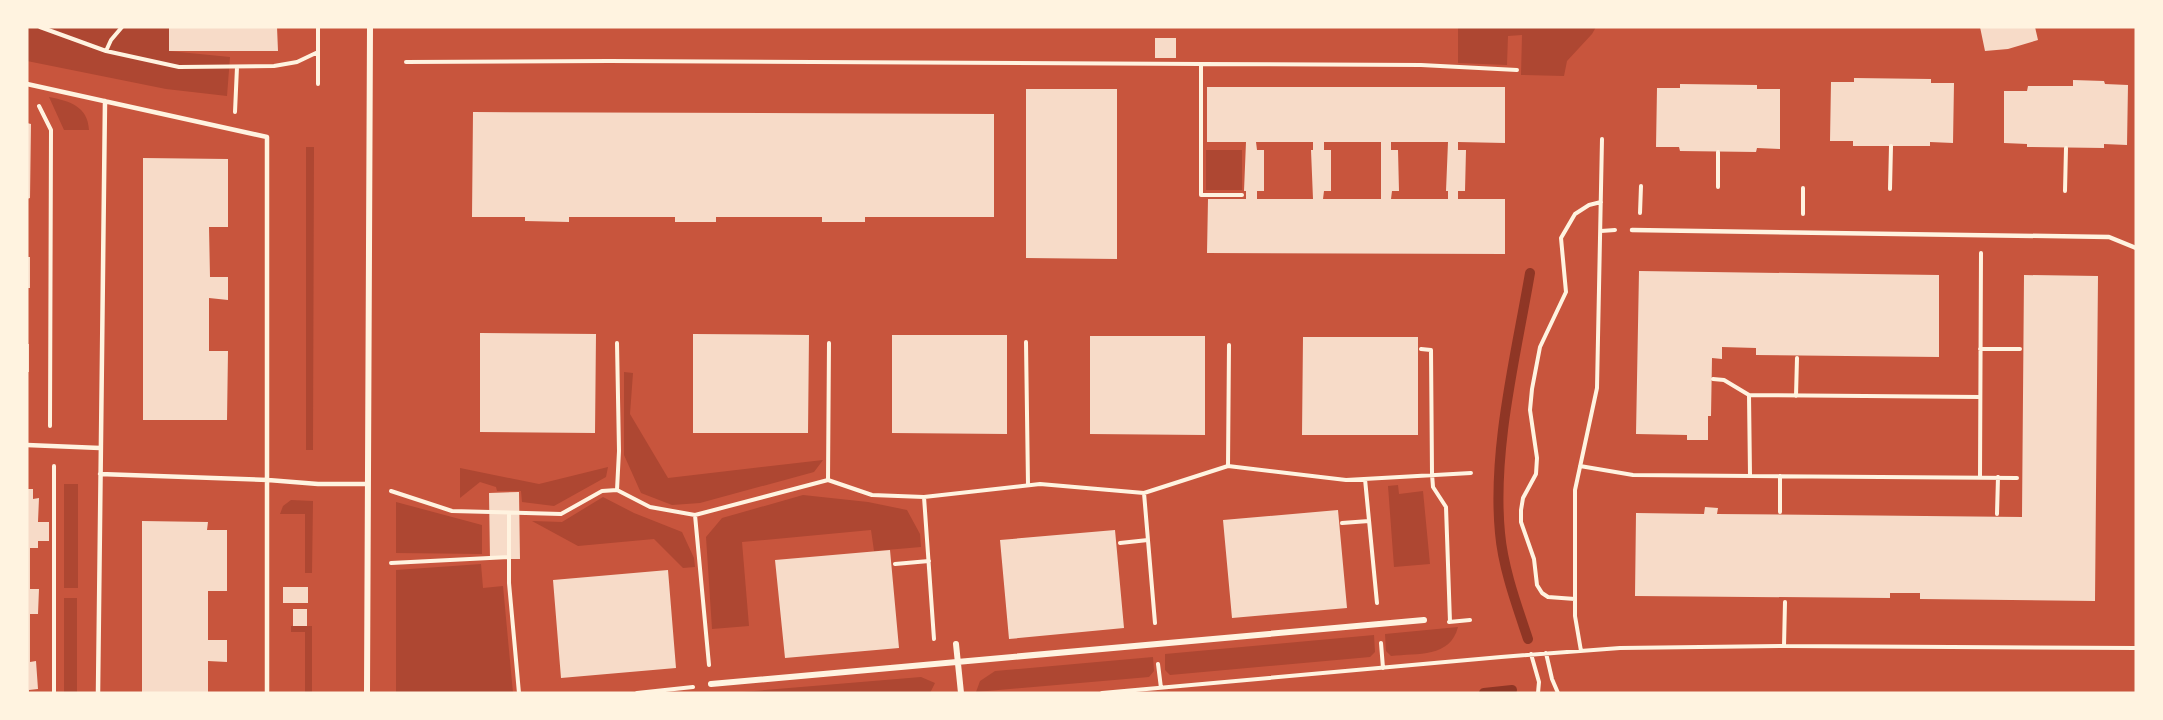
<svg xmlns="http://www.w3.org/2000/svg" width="2163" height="720" viewBox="0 0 2163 720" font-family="'PT Sans',sans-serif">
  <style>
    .green { fill: #ae4732 }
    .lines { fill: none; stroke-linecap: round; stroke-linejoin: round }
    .stream { stroke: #8f3625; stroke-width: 10 }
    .building { fill: #f7dbc8; fill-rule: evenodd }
    .path { stroke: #fff3e0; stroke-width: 4 }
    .service { stroke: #fff3e0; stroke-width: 4.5 }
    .minor { stroke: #fff3e0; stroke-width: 6 }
  </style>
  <rect width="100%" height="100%" fill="#c8553d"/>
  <path class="green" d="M27 27H169V51L230 57 227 96 166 89 27 61Z
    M1458 27H1596L1592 34 1567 61 1564 76 1521 75 1522 35 1508 36 1507 65 1458 63Z
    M49 97C69 101 88 106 89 130H64Z
    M306 147H314L313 450H306Z
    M1206 150H1242V190H1206Z
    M624 372 633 373 630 414 668 478 823 460 814 472 700 503 672 505 641 493 624 455Z
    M608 467 606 477 554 506 522 502 521 491H497L496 487 480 482 460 498V468L539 484Z
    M64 484H78V588H64Z
    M1398 485 1399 494 1423 491 1430 564 1394 567 1388 486Z
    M803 495 868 502 907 510 920 534 921 547 874 551 871 530 742 542 749 626 712 629 706 537 722 518Z
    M603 497 634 513 682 532 694 558 695 567 683 568 654 539 578 546 532 521 562 522Z
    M291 500 313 501 312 573H305V514H280L283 506Z
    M396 502 482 525V554L396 553Z
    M481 564 483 588 503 586 513 693H396V570Z
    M64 598H77V693H64Z
    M291 626H312V693H305V632H291Z
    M1458 627C1450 658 1418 653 1391 656L1386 651 1385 634Z
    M1374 635 1375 652 1370 657 1170 675 1165 670V654Z
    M1153 657 1154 671 1149 677 976 692 980 681 995 671Z
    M921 677 935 683 930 693H730Z"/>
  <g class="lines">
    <path class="stream" d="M1528 639C1517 606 1503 568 1500 533 1492 450 1516 355 1530 273
      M1484 693 1512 690"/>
  </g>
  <path class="building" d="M169 27H277L278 51H169Z
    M1980 27H2035L2038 40 2008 49 1985 51Z
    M1155 38H1176V58H1155Z
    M1854 78 1931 79V83H1954L1953 143 1930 142V146H1853V141H1830L1831 82H1854Z
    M2073 80 2104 81 2105 84 2128 85 2127 145 2104 144V148L2027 147V144L2004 143V91H2027L2028 86H2073Z
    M1680 84 1757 85V89H1780V149L1757 148 1756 152 1680 151 1679 147H1656L1657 88H1680Z
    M1207 87H1505V143L1458 142V150H1466L1465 191H1458V199H1505V254L1207 253 1208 199H1246V191H1244L1246 142H1207ZM1256 142H1313V150H1311L1313 199H1257V191H1264V150H1257ZM1324 142H1381V199H1323L1324 191H1331V150H1324ZM1391 142H1448L1446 191H1448V199H1391L1392 191H1399L1398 150H1391Z
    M1026 89H1117V259L1026 258Z
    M473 112 994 114V217H865V222H822V217H716V222H675V217H569V222L525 221V217H472Z
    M27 123 31 124 30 198 27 199Z
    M143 158 228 159V227H209L210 277H228V300L209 298V351H228L227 420H143Z
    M27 257H30V288H27Z
    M1639 271 1939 275V357L1756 355V348L1722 347V359L1712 358 1711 416H1708V440H1687V435L1636 434Z
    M2024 275 2098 276 2095 601 1920 599V593H1890V598L1635 596 1636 513 1704 514 1705 507 1718 508 1717 514 2022 517Z
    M480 333 596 334 595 433 480 432Z
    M693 334 809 335 808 433H693Z
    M892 335H1007V434L892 433Z
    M1090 336H1205V435L1090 434Z
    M1303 337H1418V435H1302Z
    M27 344H29V372H27Z
    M27 489H33V499L39 498 38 522H49V541H38V548H30V589H39L38 614H30V662L36 661 38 689 29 690V693H27Z
    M519 492 520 559H490L489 493Z
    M1338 510 1347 608 1232 618 1223 520Z
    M142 521 208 522 207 530H227V591H208V640H227V662L208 661V693H142Z
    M1115 530 1124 628 1009 639 1000 540Z
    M890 550 899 648 785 658 775 560Z
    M668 570 676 668 561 678 553 580Z
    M283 587H308V603H283Z
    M293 609H307V626H293Z"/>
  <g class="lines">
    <path class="path" d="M40 27 106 51 111 40 122 27
      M318 27V84
      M106 51 179 67 274 66 297 62 318 52
      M406 62 609 61 1201 64
      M39 106 51 130 50 426
      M235 112 237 67
      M1718 187V152
      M1803 188V214
      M1890 189 1891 146
      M2065 191 2066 148
      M1242 195H1201V64L1421 65 1517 70
      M1640 213 1641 186
      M1601 231 1615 230
      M1026 342 1028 485
      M1421 349 1431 350 1432 474 1433 487 1446 507 1450 622
      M1980 349H2020
      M1713 379 1724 380 1749 395
      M1796 396 1797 358
      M1228 466 1229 345
      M1580 466 1633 475 2017 478
      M1750 475 1749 395 1980 397
      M1980 477 1981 253
      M1365 479 1377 603
      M828 480 829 343
      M617 490 619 451 617 343
      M391 491 452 511 561 514 602 491 617 490 650 507 695 515 828 480 872 495 924 497 1040 484 1144 493 1228 466 1346 480 1471 473
      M1144 493 1155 623
      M924 497 934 639
      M1780 512V476
      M509 513V583L519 693
      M1997 514 1998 477
      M695 515 709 665
      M1342 523 1369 521
      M1120 543 1148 540
      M391 563 509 557
      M895 564 929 561
      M1575 599 1548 597 1542 593 1537 585 1534 559 1521 522V510L1523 498 1536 474 1537 458 1530 410 1532 389 1540 347 1566 292 1561 238 1575 214 1589 205 1601 202
      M1449 622 1470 620
      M1381 643 1383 668
      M1784 646 1785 602
      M1581 651 1575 616V490L1597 388 1602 139
      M1546 653 1552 679 1558 693
      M1531 654 1539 682 1538 693
      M1158 664 1161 688
      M54 693V466
      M637 693 693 687
      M1102 693 1501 657 1620 648 1784 646 2136 648"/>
    <path class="service" d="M27 84 267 137V693
      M1632 230 2109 237 2136 248
      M27 445 100 448
      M100 474 268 480 318 484H367
      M98 693 105 101"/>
    <path class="minor" d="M956 644 961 693
      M711 684 1424 620
      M367 693 370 27"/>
  </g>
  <rect width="2163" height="720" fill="none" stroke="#fff3e0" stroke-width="57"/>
</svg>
